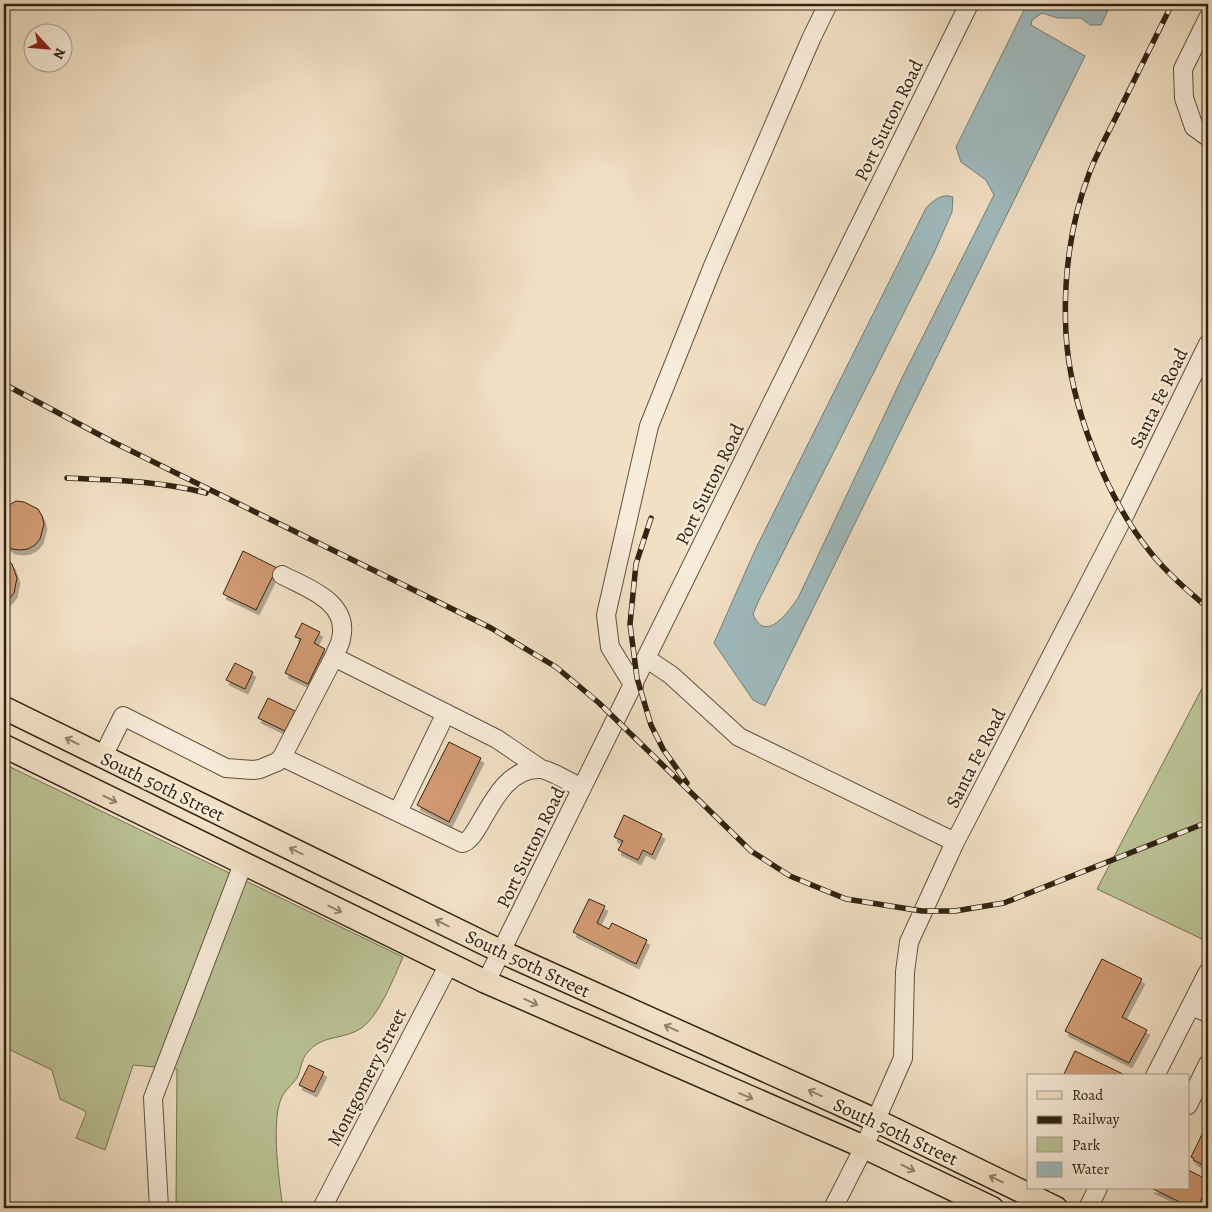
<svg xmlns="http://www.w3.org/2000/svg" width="1212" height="1212" viewBox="0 0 1212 1212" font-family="Alegreya,serif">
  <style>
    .green { fill: #bac295; stroke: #757253 }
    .water { fill: #9fbabe; stroke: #737e79 }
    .building { fill: #d19a73; stroke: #302311; filter: url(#shadow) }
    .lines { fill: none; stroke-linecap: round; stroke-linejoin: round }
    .minor-casing { stroke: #60523e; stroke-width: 20 }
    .major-casing { stroke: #302311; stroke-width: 25 }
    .minor { stroke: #f7ebd9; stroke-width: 18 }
    .major { stroke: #f2e0c5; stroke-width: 22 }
    .rail-casing { stroke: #302311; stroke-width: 5.5 }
    .rail { stroke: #f7ebd9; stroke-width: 4; stroke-dasharray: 11; stroke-linecap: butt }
    .oneway { stroke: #91826b }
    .labels { text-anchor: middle; stroke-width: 4.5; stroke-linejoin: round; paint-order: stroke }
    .street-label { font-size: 19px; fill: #302311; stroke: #f7ebd9 }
  </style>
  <defs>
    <filter id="shadow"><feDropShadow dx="3" dy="5" stdDeviation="0" flood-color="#0004"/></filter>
  </defs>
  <rect width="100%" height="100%" fill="#f2e0c5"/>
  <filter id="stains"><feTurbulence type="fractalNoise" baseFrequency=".004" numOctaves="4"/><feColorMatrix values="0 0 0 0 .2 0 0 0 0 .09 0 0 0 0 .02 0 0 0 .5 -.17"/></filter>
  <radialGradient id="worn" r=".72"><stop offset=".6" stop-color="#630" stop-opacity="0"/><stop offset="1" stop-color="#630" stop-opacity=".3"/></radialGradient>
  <path class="green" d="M1208 677V951L1202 939 1097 889Z
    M4 764 403 957C394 977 378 1020 358 1030 340 1040 321 1035 307 1053 301 1060 301 1070 297 1078 292 1085 284 1091 281 1099 271 1122 279 1182 283 1208H176L177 1069 133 1065 105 1150 76 1138 86 1114 85 1111 60 1099 52 1070 4 1047 6 1037 4 1032Z"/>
  <path class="water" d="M1027 4H1111L1101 25H1090L1081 18H1058L1042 13 1032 20 1031 25 1085 56 765 706 753 700 714 643 756 548 926 208C934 200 942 193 953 197L952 212 934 253 759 600 753 614C765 645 789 611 798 598L901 380 994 195 986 180 961 162 956 147Z"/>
  <path class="building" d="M16 501 24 502 38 509 42 516 44 524 40 539 35 545 28 549 20 550 12 549 4 543V508Z
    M243 551 277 568 256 610 223 594Z
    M4 557 12 564 17 578 14 593 4 605Z
    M302 623 320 632 314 643 325 649 308 684 285 673 301 639 295 637Z
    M235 663 253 672 245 689 226 680Z
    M268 698 295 711 285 731 258 718Z
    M449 742 481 758 449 822 417 805Z
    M624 815 662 834 652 855 643 850 638 860 618 850 623 841 614 837Z
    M589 899 605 906 597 923 609 929 612 923 647 940 636 964 573 932Z
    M1102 959 1142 979 1122 1017 1147 1030 1129 1063 1065 1031Z
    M1075 1051 1123 1074 1122 1076H1063Z
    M309 1065 324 1072 314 1092 299 1085Z
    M1208 1122V1167L1193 1160 1194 1158 1191 1157Z
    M1188 1170 1208 1180V1186L1197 1208H1192L1151 1188H1188Z"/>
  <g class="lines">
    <defs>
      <path id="minor" d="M1208 18 1183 69 1184 98 1194 127 1208 137
        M282 575C307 588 350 602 341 639 340 645 336 651 334 657
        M647 659 671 675 739 737 955 842
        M634 686 610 647 606 615 649 426 713 266 811 39 828 4
        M103 756 123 716 226 768 253 770 260 769 277 762 282 757 462 843C481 841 494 767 540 769 548 769 573 784 582 788
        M282 757 334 657 497 739 541 769
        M398 812 446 713
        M486 982 969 4
        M1191 1006 1208 1013
        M1155 1076 1208 972
        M1188 1105 1208 1064
        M159 1208 153 1098 243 864
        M322 1208 449 964
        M833 1208 864 1147 903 1058 905 972 909 942 955 842 1125 514 1208 344
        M1088 1208 1098 1188"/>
      <path id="major" d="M4 708 502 952 875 1120 1056 1208
        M4 746 486 982 864 1147 992 1208"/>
    </defs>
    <use href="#minor" class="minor-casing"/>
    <use href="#major" class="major-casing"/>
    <use href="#minor" class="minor"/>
    <use href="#major" class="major"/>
    <defs>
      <path id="rail" d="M1172 4C1153 42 1134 81 1115 119 1106 137 1096 155 1089 174 1070 223 1063 281 1066 334 1070 405 1106 498 1151 553 1168 574 1188 591 1208 608
        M4 384 113 442 491 628 556 667 599 703 751 851 790 876 846 899 922 911H955L1004 903 1208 822
        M67 478C114 480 160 481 206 493
        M651 518 636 564 630 624 637 678 651 725 663 749 687 783"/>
    </defs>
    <use href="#rail" class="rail-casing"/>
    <use href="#rail" class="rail"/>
  </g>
  <defs><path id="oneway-shaft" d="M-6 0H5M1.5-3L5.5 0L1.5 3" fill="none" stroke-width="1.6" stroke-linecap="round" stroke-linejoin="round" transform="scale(1.25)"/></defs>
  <g class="oneway">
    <use href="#oneway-shaft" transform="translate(72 741) rotate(-154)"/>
    <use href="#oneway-shaft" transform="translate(110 799) rotate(26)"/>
    <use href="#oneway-shaft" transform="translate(296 851) rotate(-154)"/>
    <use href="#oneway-shaft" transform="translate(335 909) rotate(26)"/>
    <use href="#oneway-shaft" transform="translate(442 923) rotate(-154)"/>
    <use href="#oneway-shaft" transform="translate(531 1002) rotate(24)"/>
    <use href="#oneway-shaft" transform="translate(671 1028) rotate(-156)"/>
    <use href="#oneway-shaft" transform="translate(815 1093) rotate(-156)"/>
    <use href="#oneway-shaft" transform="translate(746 1096) rotate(23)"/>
    <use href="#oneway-shaft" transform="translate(908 1168) rotate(26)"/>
    <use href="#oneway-shaft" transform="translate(996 1179) rotate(-154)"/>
  </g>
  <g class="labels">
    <g class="street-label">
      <text transform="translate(888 120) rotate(-64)" y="7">Port Sutton Road</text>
      <text transform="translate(1158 398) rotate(-64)" y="7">Santa Fe Road</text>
      <text transform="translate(709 484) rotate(-64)" y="7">Port Sutton Road</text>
      <text transform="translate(975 758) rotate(-63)" y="7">Santa Fe Road</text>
      <text transform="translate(163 786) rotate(26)" y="7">South 50th Street</text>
      <text transform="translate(530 847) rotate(-64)" y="7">Port Sutton Road</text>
      <text transform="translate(528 963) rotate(25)" y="7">South 50th Street</text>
      <text transform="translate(366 1077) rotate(-63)" y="7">Montgomery Street</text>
      <text transform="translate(896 1131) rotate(25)" y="7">South 50th Street</text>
    </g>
  </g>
  <rect width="1212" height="1212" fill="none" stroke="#f2e0c5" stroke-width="20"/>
  <rect x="5" y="5" width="1202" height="1202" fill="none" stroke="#302311" stroke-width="2.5"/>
  <rect x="10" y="10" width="1192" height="1192" fill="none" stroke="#302311"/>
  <rect x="1027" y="1074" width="162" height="115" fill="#f7ebd9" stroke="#a79b89"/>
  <rect x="1037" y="1091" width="25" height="8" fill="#f2e0c5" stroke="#a79b89"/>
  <text x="1072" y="1100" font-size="15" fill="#302311">Road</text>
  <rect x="1037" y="1116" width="25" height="8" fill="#302311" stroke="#a79b89"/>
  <text x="1072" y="1124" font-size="15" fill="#302311">Railway</text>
  <rect x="1037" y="1137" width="25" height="15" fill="#bac295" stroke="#a79b89"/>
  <text x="1072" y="1150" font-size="15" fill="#302311">Park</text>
  <rect x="1037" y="1162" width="25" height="15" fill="#9fbabe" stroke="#a79b89"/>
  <text x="1072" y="1174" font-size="15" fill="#302311">Water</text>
  <g transform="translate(48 48) rotate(116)"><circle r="24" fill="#f7ebd9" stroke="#a79b89"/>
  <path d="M0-4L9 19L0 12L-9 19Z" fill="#8f2418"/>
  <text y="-8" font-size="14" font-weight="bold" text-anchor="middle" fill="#302311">N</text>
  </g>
  <rect width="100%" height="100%" filter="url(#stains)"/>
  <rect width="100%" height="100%" fill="url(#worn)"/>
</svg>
